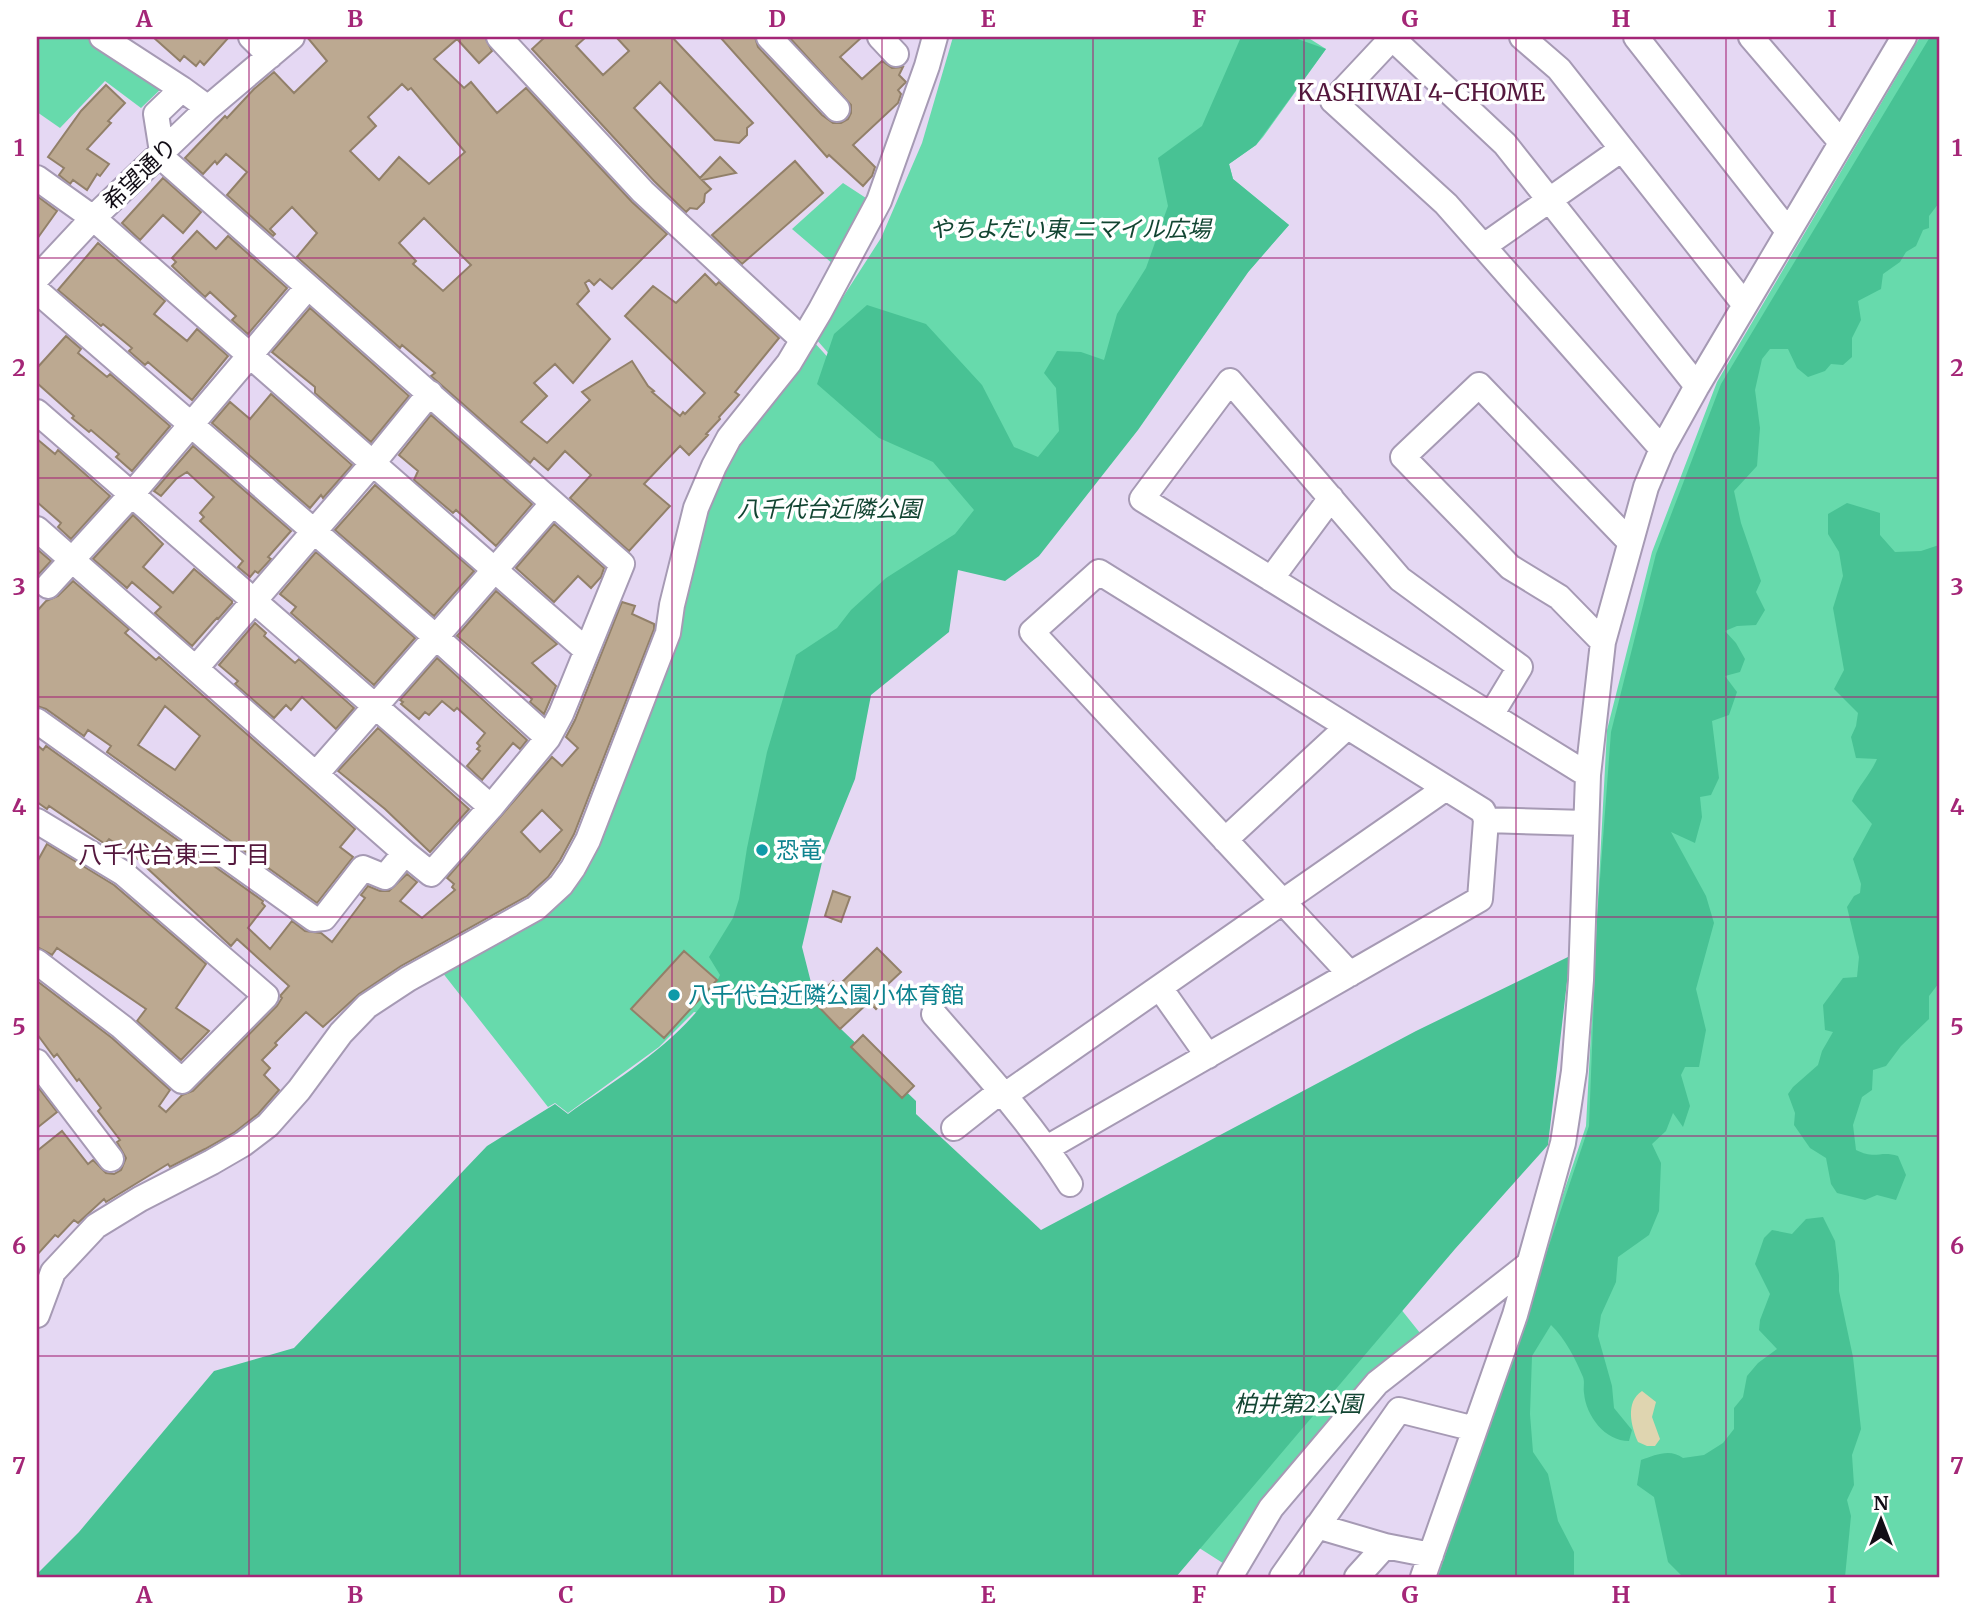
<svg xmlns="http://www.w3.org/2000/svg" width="1976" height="1614" viewBox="0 0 1976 1614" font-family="Merriweather,'Noto Sans JP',serif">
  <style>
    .green { fill: #67daac }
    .forest { fill: #48c294 }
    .sand { fill: #dfd5b0 }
    .building { fill: #bca991; stroke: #928069; stroke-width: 2; fill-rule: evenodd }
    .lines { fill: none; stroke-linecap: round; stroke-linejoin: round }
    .minor-casing { stroke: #a69ab4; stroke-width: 28 }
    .minor { stroke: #fff; stroke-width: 24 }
    .grid { fill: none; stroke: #a42677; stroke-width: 2; stroke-opacity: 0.55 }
    .culture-dot { fill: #0f9aa8; stroke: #fff; stroke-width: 2.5 }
    .labels { text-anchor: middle; stroke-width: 7; stroke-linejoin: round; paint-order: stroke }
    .street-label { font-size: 23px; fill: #120d16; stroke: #fff }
    .park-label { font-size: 23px; font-style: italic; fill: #124532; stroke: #fff }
    .culture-label { font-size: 23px; fill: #0d838f; stroke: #fff; text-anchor: start }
    .neighbourhood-label { font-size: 24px; fill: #54183d; stroke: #fff }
    .neatline { fill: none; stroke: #a42677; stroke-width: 2.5 }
    .grid-label { font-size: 23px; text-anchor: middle; font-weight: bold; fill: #a42677 }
  </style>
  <rect width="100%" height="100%" fill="#e5d8f3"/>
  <path class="green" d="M37 37H96L165 85 141 108 105 81 60 128 37 112Z
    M953 37H1307L1326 49 1263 137 1256 145 1229 164 1233 179 1289 225 1249 271 1013 495 865 395 816 339 881 238 922 143Z
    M1920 37H1939V1577H1434L1586 1126 1607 730 1652 552 1717 382Z
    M843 183 869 200 833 264 792 229Z
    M813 341 864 397 1018 503 862 629 725 1019 694 1012 659 1047 568 1113 555 1103 548 1107 442 972 573 884 718 470Z
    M1400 1308 1420 1333 1362 1384 1229 1567 1193 1544Z"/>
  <path class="forest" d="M1241 37H1292L1326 49 1256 145 1229 164 1233 179 1289 225 1249 271 1138 430 1039 556 1005 581 958 570 949 632 871 695 855 779 823 858 802 947 817 1006 916 1101V1114L1041 1230 1416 1031 1570 956 1548 1145 1455 1249 1176 1577H37V1574L79 1532 214 1371 294 1348 487 1146 555 1104 568 1114C618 1078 695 1033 720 975L709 957 733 918 739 899 747 848 767 752 796 655 837 628 851 610 886 578 955 534 974 510 933 462 879 438 817 384 834 334 867 305 926 324 982 385 1014 447 1038 457 1059 431 1056 388 1044 373 1057 351 1081 352 1104 360 1117 314 1146 268 1168 206 1158 158 1202 126Z
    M1930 37H1939V203L1929 216V228L1923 230 1916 246 1906 252 1900 262 1883 274 1881 289 1858 301 1861 320 1852 338V357L1843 365 1831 364 1825 371 1808 377 1797 368 1788 349H1770L1762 359 1755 390 1760 428 1757 466 1734 491 1741 523 1761 581 1756 592 1765 610 1756 625 1737 626 1725 631 1736 643 1745 659 1740 672 1725 676 1737 692 1729 715 1712 721 1719 778 1711 795 1700 797 1702 817 1695 843 1671 832 1706 896 1714 923 1696 989 1706 1030 1699 1067H1685L1681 1075 1690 1106 1683 1127 1673 1113 1666 1131 1652 1144 1661 1163 1659 1211 1649 1235 1618 1257 1616 1282 1601 1315 1598 1336 1612 1386 1614 1408 1632 1430 1629 1441C1605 1441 1586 1416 1584 1393 1583 1387 1585 1383 1583 1377 1576 1360 1565 1338 1551 1325L1532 1356 1530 1414 1533 1452 1548 1474 1558 1521 1574 1552V1577H1438L1589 1126 1597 919 1611 732 1656 554 1721 384Z
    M1847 503 1880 513V535L1895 552 1921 551 1939 545V761L1937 767 1939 769V983L1929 996V1019L1901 1046 1886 1066 1873 1070 1872 1090 1862 1097 1853 1125 1856 1150C1876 1160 1880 1150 1898 1156L1906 1175 1896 1200 1877 1195 1865 1200 1837 1193 1831 1184 1826 1158 1810 1148 1794 1125 1795 1113 1788 1094 1793 1087 1818 1065 1822 1051 1833 1032 1825 1030 1823 1005 1843 978 1857 977 1859 957 1847 907 1854 896 1860 893 1861 884 1853 859 1872 824 1852 801C1859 785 1870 775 1877 759L1856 758 1851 737 1856 726 1858 713 1834 689 1844 670 1833 608 1843 576 1839 552 1828 534V514Z
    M1823 1217 1835 1241 1839 1275V1291L1853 1357 1861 1429 1852 1455 1854 1485 1847 1500 1851 1516 1845 1577H1683L1668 1562 1654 1497 1637 1485 1641 1460C1655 1455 1670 1448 1683 1458L1704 1455 1723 1443 1734 1429V1408L1743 1397 1747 1376 1758 1363 1777 1349 1759 1330 1760 1320 1770 1294 1755 1264 1764 1238 1772 1230 1792 1234 1806 1219Z"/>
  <path class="sand" d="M1642 1391 1656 1402 1652 1417 1660 1439 1655 1446H1647L1638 1442C1631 1426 1625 1402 1642 1391Z"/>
  <path class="building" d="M153 37H229L204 65 200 61 196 66 184 56 180 61Z
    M307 37H485L492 51 479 63 457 39 434 59 464 88 471 82 497 113 526 88 632 202 667 234 612 289 600 279 594 285 589 280 585 283 589 291 577 304 610 339 573 383 555 364 534 383 547 396 521 422 547 443 590 400 582 392 632 361 648 386 654 391 652 392 680 416 683 412 685 414 705 393 625 316 653 286 676 303 705 274 716 285 719 282 779 338 735 392 739 395 719 417 720 419 706 434 708 435 689 455 680 446 644 484 670 506 629 551 570 498 591 475 565 451 548 470 534 458 530 463 431 376 435 373 402 345 400 348 297 257 317 233 292 207 270 229 275 234 273 236 227 195 247 172 226 154 217 164 215 161 203 174 185 158 225 116 227 118 254 89 274 72 294 93 327 61ZM402 84 408 90 411 88 465 152 429 184 399 157 379 180 350 151 376 126 368 117ZM424 218 471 265 443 291 413 264 416 261 399 243Z
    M545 37H586L576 46 603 75 629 51 616 37H672L753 123 747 128V135L739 143 715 140 660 82 634 108 700 178 720 157 736 173 702 180 711 189 705 194 704 202 697 209 690 208 686 212 654 181 532 49Z
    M720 37H755L758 47 822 115 833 123H841L848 119 851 113V105L789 37H862L840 57 862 79 882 61 892 68 903 67 899 75 906 82 898 90 901 94 898 103 853 145 875 167 872 176 863 186 829 155 827 157Z
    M106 85 125 103 108 121 111 123 87 149 109 164 100 176 97 174 87 190 73 180 70 184 59 175 64 168 48 157 81 111Z
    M795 161 823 193 742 264 712 235Z
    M163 178 201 212 183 233 163 215 140 240 122 223Z
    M37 196 57 211 37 239Z
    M197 231 216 249 228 236 287 288 248 334 232 320 236 316 210 292 205 297 172 266 176 262 172 258Z
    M98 243 165 301 154 314 187 341 197 329 228 356 192 400 148 362 145 365 129 351 132 348 103 324 101 326 58 290Z
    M310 308 409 396 371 442 315 393V387L272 352Z
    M66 336 81 349 78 353 107 377 110 374 170 426 132 471 116 457 119 454 91 430 89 432 72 418 74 416 37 383V368Z
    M271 394 352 465 323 498 321 495 310 508 212 423 230 402 250 419Z
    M431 415 532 504 496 546 456 510 453 513 414 480 418 471 399 455Z
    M37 439 55 454 58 450 110 496 71 539 58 527 61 523 37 502Z
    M193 446 291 531 268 557 271 559 258 573 255 571 250 577 238 567 243 561 200 521 204 517 200 513 214 497 187 472 176 479 161 496 154 491Z
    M375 485 474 571 434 616 335 530Z
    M133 515 163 544 143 567 173 593 194 569 232 601V603L218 619 217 618 214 621 192 646 155 613 161 607 132 582 127 588 93 559Z
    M554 524 604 568 601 577 591 588 578 576 554 602 516 568Z
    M38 550 51 561 37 576V552Z
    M316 552 415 638 374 685 291 613 296 607 280 594Z
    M73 581 129 629 125 633 156 660 159 657 355 829 340 847 353 857 317 903 107 752 111 746 88 730 84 736 46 709 37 706V611L46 601 58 596ZM165 706 200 736 175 770 138 745Z
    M496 591 557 644 532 663 556 686 544 714 530 702 532 699 457 636Z
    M622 602 635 606 632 614 654 624V629L574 834 560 860 548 877 527 896 401 966 359 994 323 1027 306 1012 275 1043 277 1045 262 1060 270 1068 264 1075 279 1090 258 1114 235 1132 205 1149 170 1167 168 1164 106 1202 104 1199 78 1223 74 1220 58 1237 55 1235 37 1255V1151L62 1131 88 1164 93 1160 106 1173 114 1174 121 1170 126 1158 117 1142 120 1140 98 1111 101 1108 79 1079 77 1081 57 1054 54 1057 37 1034V981L112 1038 170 1090 159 1106 166 1112 182 1095 193 1091 277 1006 282 998 280 996 289 986 237 939 231 946 147 868 148 866 109 839 105 844 49 806 47 809 37 802V745L43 750 46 746 263 901 262 903 265 906 248 928 270 949 292 921 305 931 321 933 332 942 365 898 361 895 368 886 380 891H389L407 874 417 882 400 901 422 918 455 890 452 887 454 884 447 878 547 763 552 757 562 766 578 748 566 737 575 720ZM542 810 562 830 540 852 521 832Z
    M255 623 266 633 264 636 295 663 299 659 354 708 336 729 302 697 291 710 286 705 274 718 235 684 238 681 219 665Z
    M437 658 527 740 520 749 513 743 482 780 467 766 480 751 477 749 480 746 477 743 485 733 457 708 454 711 442 701 429 715 425 712 419 719 401 704 403 702 400 700Z
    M378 728 469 809 430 852 385 809 338 771Z
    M47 844 114 885 206 964 176 1008 209 1031 181 1060 137 1021 146 1009 57 948 52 955 37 947V862Z
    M833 891 850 897 841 922 825 916Z
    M877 948 901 972 886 986 892 993 876 1009 869 1002 840 1029 813 1001 833 981 838 986Z
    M684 951 717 980 664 1038 631 1009Z
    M863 1035 914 1086 902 1098 851 1047Z
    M37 1086 57 1112 37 1128Z"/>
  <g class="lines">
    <defs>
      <path id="minor" d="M102 37 182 89
        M251 37 270 56
        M499 37 643 192 803 340
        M769 37 837 109
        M880 37 896 54
        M1391 37 1505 144 1697 386
        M1393 37 1333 101 1446 204 1662 449
        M1522 37 1559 69 1745 305
        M1636 37 1788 231
        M1751 37 1840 141
        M162 152 156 114 182 89 208 108
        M37 178 93 218 586 650
        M1484 246 1622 149
        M37 278 93 218 208 108 292 37
        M37 291 437 638 548 738
        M37 412 491 807
        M37 529 405 853
        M1271 579 1331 498
        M48 586 132 494 308 287
        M1603 642 1559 597 1510 567 1403 457 1479 385 1630 542
        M196 668 373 463 430 393
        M1491 715 1520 667 1400 579 1230 381 1142 499 1588 775
        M37 721 314 919 324 918 363 868 385 877 405 853 431 874 491 807 548 738 561 714 622 564 159 155
        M316 774 553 503
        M1486 820 1586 823
        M37 821 123 873 266 996 182 1081 122 1027 37 962
        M1225 840 1347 727
        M1160 988 1208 1056
        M934 1014C982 1069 1031 1122 1070 1184
        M37 1062 111 1159
        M954 1128 992 1098 1005 1095 1446 788
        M1047 1148 1480 899 1486 820 1483 811 1099 572 1032 632 1350 974
        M37 1315 53 1272 96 1226 140 1199 212 1162 243 1144 268 1125 299 1090 341 1033 367 1006 408 979 536 908 561 885 573 868 588 840 668 633 672 605 696 508 714 466 729 438 789 363 820 311 879 201 927 66 935 37
        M1317 1526 1385 1546 1357 1577
        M1385 1546 1431 1555
        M1230 1577 1271 1508 1377 1383 1529 1264
        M1282 1577 1399 1410 1475 1429
        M1423 1577 1515 1315 1563 1143 1574 1071 1581 980 1588 775 1603 642 1646 487 1662 449 1697 386 1904 37"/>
    </defs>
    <use href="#minor" class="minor-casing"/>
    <use href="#minor" class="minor"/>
  </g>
  <path class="grid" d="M249 37V1577M460 37V1577M672 37V1577M882 37V1577M1093 37V1577M1304 37V1577M1516 37V1577M1726 37V1577M37 258H1939M37 478H1939M37 697H1939M37 917H1939M37 1136H1939M37 1356H1939"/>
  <g class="culture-dot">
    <circle cx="762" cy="850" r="7"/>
    <circle cx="674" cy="995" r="7"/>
  </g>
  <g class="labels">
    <g class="street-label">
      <text transform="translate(140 174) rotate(-44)" y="8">希望通り</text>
    </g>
    <g class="park-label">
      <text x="1070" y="237">やちよだい東 ニマイル広場</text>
      <text x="829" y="517">八千代台近隣公園</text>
      <text x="1298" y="1412">柏井第2公園</text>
    </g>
    <g class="culture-label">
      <text x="776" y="858">恐竜</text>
      <text x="688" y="1003">八千代台近隣公園小体育館</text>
    </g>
    <g class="neighbourhood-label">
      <text x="1421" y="101">KASHIWAI 4-CHOME</text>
      <text x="174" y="863">八千代台東三丁目</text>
    </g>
  </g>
  <rect width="1976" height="1614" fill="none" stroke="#ffffff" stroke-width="77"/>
  <g transform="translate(1881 1520)" stroke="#ffffff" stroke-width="5" paint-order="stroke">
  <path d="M0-5L12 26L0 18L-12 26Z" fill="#120d16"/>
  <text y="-10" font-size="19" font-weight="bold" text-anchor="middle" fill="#120d16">N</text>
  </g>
  <rect x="38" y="38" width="1900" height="1538" class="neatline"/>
  <g class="grid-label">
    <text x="144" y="27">A</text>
    <text x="355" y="27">B</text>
    <text x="566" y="27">C</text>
    <text x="777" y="27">D</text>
    <text x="988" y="27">E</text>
    <text x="1199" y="27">F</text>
    <text x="1410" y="27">G</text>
    <text x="1621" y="27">H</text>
    <text x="1832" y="27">I</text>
    <text x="19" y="156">1</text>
    <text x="1957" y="156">1</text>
    <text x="19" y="376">2</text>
    <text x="1957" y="376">2</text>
    <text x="19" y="595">3</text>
    <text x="1957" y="595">3</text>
    <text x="19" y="815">4</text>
    <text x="1957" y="815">4</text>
    <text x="19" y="1035">5</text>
    <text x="1957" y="1035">5</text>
    <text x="19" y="1254">6</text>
    <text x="1957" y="1254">6</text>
    <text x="19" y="1474">7</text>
    <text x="1957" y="1474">7</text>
    <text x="144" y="1603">A</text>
    <text x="355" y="1603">B</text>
    <text x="566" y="1603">C</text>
    <text x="777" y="1603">D</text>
    <text x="988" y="1603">E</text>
    <text x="1199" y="1603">F</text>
    <text x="1410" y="1603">G</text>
    <text x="1621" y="1603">H</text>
    <text x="1832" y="1603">I</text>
  </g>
</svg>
